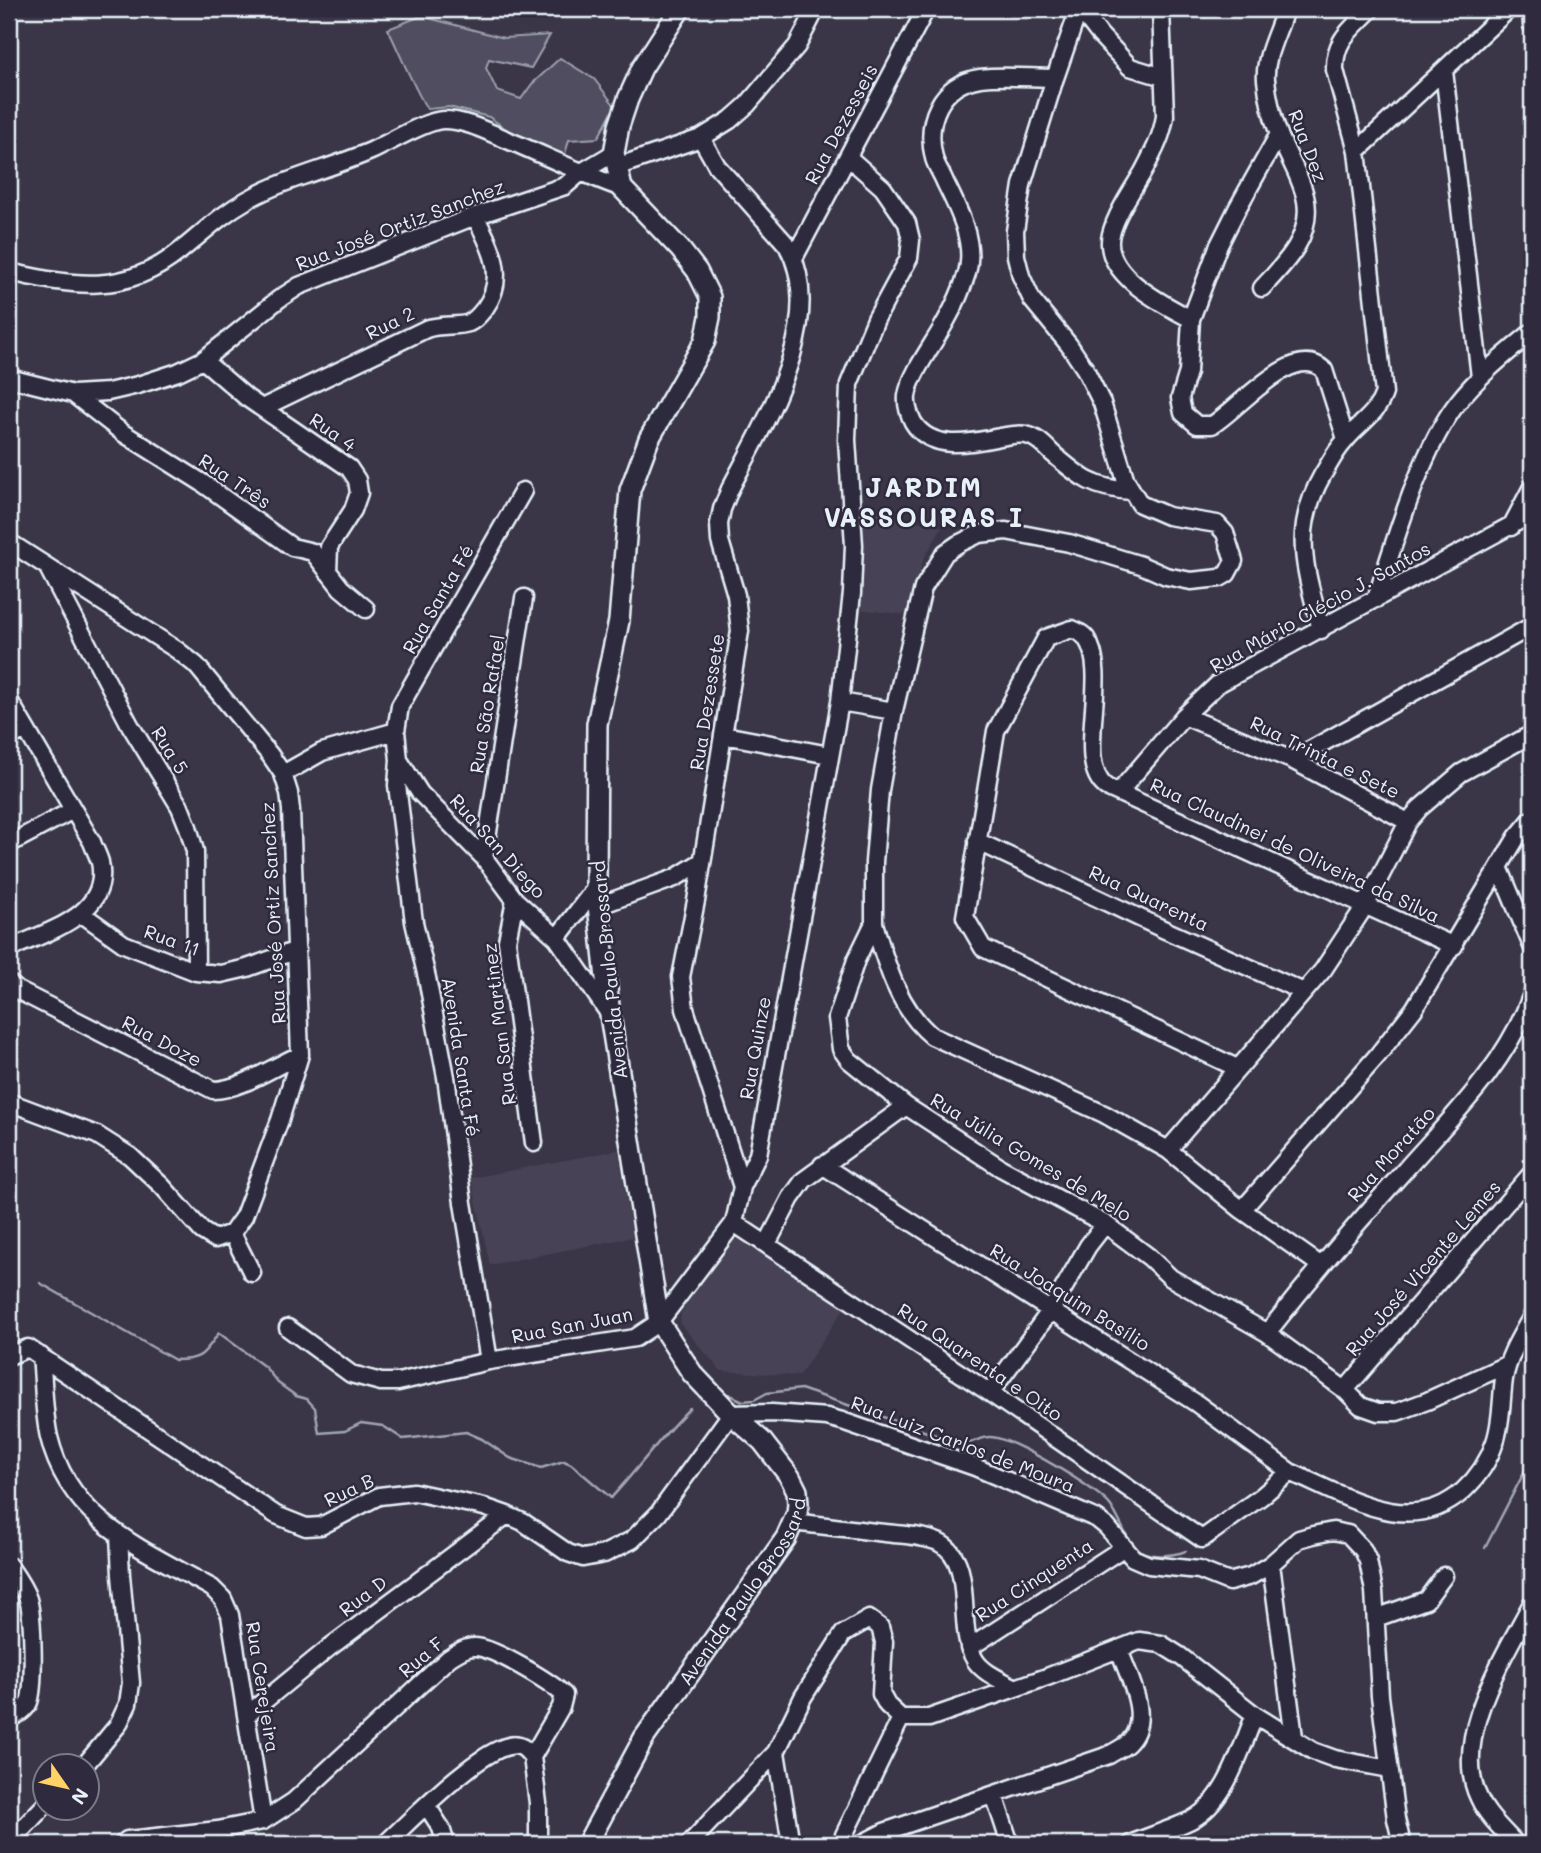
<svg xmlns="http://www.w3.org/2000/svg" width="1541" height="1853" viewBox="0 0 1541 1853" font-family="Mali,sans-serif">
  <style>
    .built { fill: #464354 }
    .green { fill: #504e5f; stroke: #9ca0ac; stroke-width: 2 }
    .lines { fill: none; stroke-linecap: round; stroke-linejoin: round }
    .stream { stroke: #a2a6b1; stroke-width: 2.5 }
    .minor-casing { stroke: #e8f1f8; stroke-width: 21 }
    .major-casing { stroke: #e8f1f8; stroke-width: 24 }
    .minor { stroke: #2f2a3d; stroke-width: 16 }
    .major { stroke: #2f2a3d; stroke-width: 19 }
    .labels { text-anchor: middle; stroke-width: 5; stroke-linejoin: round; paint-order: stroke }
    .street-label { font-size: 19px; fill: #e8f1f8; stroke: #2f2a3d }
    .district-label { font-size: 26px; font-weight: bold; letter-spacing: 2px; fill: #e8f1f8; stroke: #2f2a3d }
  </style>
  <rect width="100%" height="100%" fill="#3a3648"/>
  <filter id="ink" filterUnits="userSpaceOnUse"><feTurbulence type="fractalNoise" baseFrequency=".0143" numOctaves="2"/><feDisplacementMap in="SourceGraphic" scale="14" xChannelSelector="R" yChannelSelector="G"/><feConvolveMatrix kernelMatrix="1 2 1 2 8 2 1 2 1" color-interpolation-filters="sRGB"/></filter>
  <g filter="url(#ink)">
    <path class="built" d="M861 508 942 527 923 560 908 615 858 609 861 579Z
      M618 1150 633 1237 490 1265 471 1178Z
      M735 1237H744L845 1307 799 1376 721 1371 680 1324 681 1313 729 1240Z"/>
    <path class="green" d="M421 16 504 38 550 35 531 68 489 59 486 68 497 91 521 99 532 84 560 58 594 79 615 106 598 138 569 140 564 158 513 134 489 117 449 107 427 109C412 84 401 56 388 29Z"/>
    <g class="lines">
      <path class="stream" d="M40 1283 175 1360C203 1360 203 1354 219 1333L265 1367 278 1383 296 1396 307 1399 315 1408 319 1433 345 1431 361 1423 383 1426 403 1439 466 1432 482 1439 510 1458 541 1468 564 1461 571 1464 611 1498C638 1469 661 1436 690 1408
        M728 1394 743 1401 754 1400 767 1393 801 1389 965 1445C972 1442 982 1437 990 1437 1011 1437 1097 1488 1110 1505 1118 1515 1127 1540 1134 1547 1147 1559 1172 1556 1186 1551
        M1485 1548 1532 1457"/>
      <defs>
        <path id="minor" d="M1079 9 1055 78 1022 185 1015 231 1016 256 1021 276 1032 300 1069 345 1085 369 1102 403 1126 481 1140 504 1168 516 1217 524 1225 533 1234 561 1227 574 1220 578 1191 581 1166 576 1141 565 1069 543 1006 531 979 534 958 544 945 553 923 588 894 711 880 790 874 862V923L856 960 837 1018 841 1049 849 1060 906 1106 1001 1168 1105 1224 1149 1257 1171 1278 1267 1333 1345 1390 1361 1406 1378 1412H1397L1427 1401 1508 1364
          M1080 9 1100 35 1130 67 1163 77
          M1161 9 1165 116C1162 137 1153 153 1143 172 1132 191 1117 212 1111 234 1101 274 1163 304 1191 319
          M1531 9 1532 26
          M1444 71 1480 377
          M1055 78C1031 78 1004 75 980 78 940 84 925 121 934 158 936 166 942 174 945 182 958 208 976 243 967 273 962 289 954 307 946 321 935 342 910 374 907 396 906 405 909 414 913 422 931 452 971 443 1000 437 1008 436 1018 433 1026 435 1037 437 1045 446 1052 453 1081 478 1092 488 1131 491
          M1279 134 1237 209 1218 247 1191 319 1188 372 1180 398 1183 413 1197 425H1212C1238 410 1293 341 1324 370L1346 439
          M701 138 717 166 787 245C829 320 764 423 730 489L722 509 719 524 720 541 736 595 740 631 696 901 681 977 685 1009 742 1187
          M1357 151 1509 9
          M616 167 701 138 730 120 747 105 797 46 816 9
          M794 258 926 9
          M9 272C73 286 125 296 180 251 205 231 219 216 247 200 284 179 332 168 371 151 389 143 426 120 444 120 465 120 486 131 505 139 544 155 582 174 622 188
          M1262 288C1274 275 1287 262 1296 247 1323 202 1293 173 1278 132 1272 116 1268 98 1266 80 1264 55 1279 32 1285 9
          M203 360 247 398 349 468 357 480 359 493 353 510 329 547 328 572
          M9 378 73 394 108 392 138 385 178 372 203 360 279 299 299 286 475 216 565 186 580 173 614 153
          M73 394 123 433 201 482 292 547 313 552 341 588 366 609
          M262 408 426 329C440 324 458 327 469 323 476 320 481 313 485 308 508 276 490 245 475 216
          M523 491 400 706 396 731 399 760 420 793 484 858 515 900 557 938 610 1015
          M1511 527 1532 487
          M9 542 177 650 196 665 270 755 283 774 289 793 291 810 300 1055 280 1120 244 1216 232 1233 215 1239 202 1231 162 1186 130 1156 97 1135 9 1102
          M49 570 130 725 180 807 188 827 195 851 196 972
          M1376 599C1395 541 1421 449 1458 402 1479 375 1506 354 1532 332
          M1321 630C1306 569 1290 532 1323 474 1330 463 1335 452 1344 442 1358 424 1377 415 1384 393L1357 151 1335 70C1334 39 1352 29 1371 9
          M9 700 92 842C94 848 98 855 100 862 111 916 45 932 9 949
          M840 702 894 711
          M1184 716 1292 760 1408 822
          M724 735 829 755
          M9 737 26 729
          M399 760 397 785 414 922 427 978 446 1077 463 1203 489 1361
          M1292 760 1532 626
          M283 774 322 752 396 731
          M1119 792 1184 716 1218 684 1532 514
          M977 841 1165 930 1304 992
          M9 844 73 810
          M484 858 524 598
          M1499 867 1532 946
          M515 900 507 941 534 1143
          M598 906 675 878 701 862
          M82 914 124 944 196 972 221 974 247 968 297 950
          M874 923C886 964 898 1008 932 1036L1104 1114 1168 1150 1242 1210 1320 1265
          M557 938 596 887
          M9 983 17 990 213 1090C241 1090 274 1066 300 1055
          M1237 1068 983 948 965 917 996 731 1046 638 1072 629C1077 631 1083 634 1086 638 1112 675 1073 761 1106 787L1454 946
          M1168 1150 1323 970 1365 906 1408 822 1420 808 1461 773 1532 734
          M822 1165 1196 1403 1290 1472
          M1242 1210 1377 1056 1414 1009 1517 837 1532 819
          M734 1223 990 1393 1202 1539
          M232 1233 252 1273
          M767 1244 791 1198 804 1180 906 1106
          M288 1328 351 1374 381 1382H398L489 1361 635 1338 659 1322 734 1223 742 1187 758 1155 840 702 852 593 854 545 847 440 849 384 876 319 909 258 911 240 907 223 883 188 848 157
          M1267 1333C1311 1277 1357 1223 1405 1170 1453 1116 1507 1064 1532 994
          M9 1356 28 1348 276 1515 306 1527 321 1526 379 1496 414 1492 484 1507 507 1515 523 1522 568 1553 583 1558 604 1554 632 1540 658 1514 731 1414 772 1413 827 1417 842 1421 975 1467 1097 1519 1107 1527 1133 1558 1149 1565 1199 1570 1229 1582 1251 1576 1271 1564 1299 1539 1313 1535 1333 1531 1348 1534 1363 1550 1368 1561 1374 1591 1380 1696 1396 1819 1402 1844
          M41 1356C44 1383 43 1411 49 1437 69 1521 143 1549 212 1588L223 1599 230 1615 263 1821
          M1345 1390 1532 1173
          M990 1393 1051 1310 1088 1246 1105 1224
          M794 1522C824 1526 854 1529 885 1533 902 1535 922 1535 938 1542 978 1561 954 1626 975 1660 983 1673 1001 1680 1014 1687
          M1202 1539 1262 1496 1290 1472C1344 1495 1410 1539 1463 1491 1477 1478 1489 1460 1495 1442 1502 1422 1501 1400 1504 1379 1508 1356 1521 1336 1532 1316
          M1271 1564 1294 1737
          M9 1566C16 1576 24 1587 28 1599 33 1615 35 1686 29 1702 26 1710 17 1716 9 1718
          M1376 1618 1426 1600 1444 1576
          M969 1648 1123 1548
          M247 1715 330 1647 507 1515
          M776 1752 791 1844
          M84 1766 118 1725 128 1704 131 1683 121 1575 119 1535
          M994 1795 1010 1844
          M427 1806 441 1828 446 1844
          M9 1843 46 1804
          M123 1844 127 1840 138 1839 218 1830 263 1821 294 1801 449 1658C457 1653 465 1647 474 1647 490 1645 552 1683 564 1695L561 1707 532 1757 538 1803V1844
          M385 1844C411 1820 477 1752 509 1746 520 1743 526 1749 532 1757
          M689 1844 776 1752 803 1697 843 1634 869 1619 880 1627 884 1642 881 1694 887 1705 901 1718H929L1047 1677 1139 1641 1161 1644 1180 1656 1255 1715 1313 1751 1335 1759 1389 1769
          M850 1844 844 1835 901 1718
          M861 1844 884 1832 1109 1755C1115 1751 1123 1748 1128 1743 1153 1718 1128 1677 1119 1649
          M1130 1844C1150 1836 1172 1829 1191 1820 1227 1801 1240 1750 1255 1715
          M1516 1844C1503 1830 1487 1816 1479 1798 1450 1739 1505 1655 1532 1603"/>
        <g id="major">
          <path id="s1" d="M587 1844 644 1738 786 1538 797 1513 798 1504 797 1491 790 1477 762 1441 731 1414 692 1373 659 1322 610 1015 596 887 597 724 619 621 630 490 649 439 705 341 710 317V297L697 271 680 249 622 188 614 153 619 126 628 99 642 68 680 9"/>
        </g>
      </defs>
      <use href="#minor" class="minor-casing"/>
      <use href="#major" class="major-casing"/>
      <use href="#minor" class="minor"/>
      <use href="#major" class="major"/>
    </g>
  </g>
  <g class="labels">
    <g class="street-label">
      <text transform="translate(841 124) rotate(-62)" y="7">Rua Dezesseis</text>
      <text transform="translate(1308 146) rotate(69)" y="7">Rua Dez</text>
      <text transform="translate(400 225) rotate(-21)" y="7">Rua José Ortiz Sanchez</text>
      <text transform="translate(390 323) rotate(-26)" y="7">Rua 2</text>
      <text transform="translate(333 432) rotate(35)" y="7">Rua 4</text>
      <text transform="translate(235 481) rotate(34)" y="7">Rua Três</text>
      <text transform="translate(438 599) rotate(-60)" y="7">Rua Santa Fé</text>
      <text transform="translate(1320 607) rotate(-29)" y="7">Rua Mário Clécio J. Santos</text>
      <text transform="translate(707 702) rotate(-81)" y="7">Rua Dezessete</text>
      <text transform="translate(487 704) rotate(-81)" y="7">Rua São Rafael</text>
      <text transform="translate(170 750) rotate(58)" y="7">Rua 5</text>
      <text transform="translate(1325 757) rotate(26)" y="7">Rua Trinta e Sete</text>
      <text transform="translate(498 846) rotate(48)" y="7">Rua San Diego</text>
      <text transform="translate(1295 850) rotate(25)" y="7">Rua Claudinei de Oliveira da Silva</text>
      <text transform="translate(1149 898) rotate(25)" y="7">Rua Quarenta</text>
      <text transform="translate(273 913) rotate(-93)" y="7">Rua José Ortiz Sanchez</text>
      <text transform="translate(172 940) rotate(20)" y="7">Rua 11</text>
      <text transform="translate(609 970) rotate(-96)" y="7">Avenida Paulo Brossard</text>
      <text transform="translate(499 1024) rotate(-97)" y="7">Rua San Martinez</text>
      <text transform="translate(162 1041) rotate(28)" y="7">Rua Doze</text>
      <text transform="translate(755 1048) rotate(-80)" y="7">Rua Quinze</text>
      <text transform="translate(461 1057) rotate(81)" y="7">Avenida Santa Fé</text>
      <text transform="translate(1391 1154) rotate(-48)" y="7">Rua Moratão</text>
      <text transform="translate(1031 1157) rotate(31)" y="7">Rua Júlia Gomes de Melo</text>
      <text transform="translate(1423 1268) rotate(-49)" y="7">Rua José Vicente Lemes</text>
      <text transform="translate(1070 1297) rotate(32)" y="7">Rua Joaquim Basílio</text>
      <text transform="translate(572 1325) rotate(-11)" y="7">Rua San Juan</text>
      <text transform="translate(980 1362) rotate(34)" y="7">Rua Quarenta e Oito</text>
      <text transform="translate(963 1444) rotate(21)" y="7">Rua Luiz Carlos de Moura</text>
      <text transform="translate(349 1490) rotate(-25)" y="7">Rua B</text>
      <text transform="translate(1034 1580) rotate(-33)" y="7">Rua Cinquenta</text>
      <text dy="7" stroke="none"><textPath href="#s1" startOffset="298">Avenida Paulo Brossard</textPath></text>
      <text transform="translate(363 1596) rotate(-37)" y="7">Rua D</text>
      <text transform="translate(421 1657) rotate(-40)" y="7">Rua F</text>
      <text transform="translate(263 1687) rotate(81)" y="7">Rua Cerejeira</text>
    </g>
    <g class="district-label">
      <text x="924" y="497">JARDIM<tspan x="924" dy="30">VASSOURAS I</tspan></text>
    </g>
  </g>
  <rect width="1541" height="1853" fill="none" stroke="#2f2a3d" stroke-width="35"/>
  <rect x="18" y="18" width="1506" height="1818" fill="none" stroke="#e8f1f8" stroke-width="2.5" filter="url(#ink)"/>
  <g transform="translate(66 1787) rotate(124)"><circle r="33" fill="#2f2a3d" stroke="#797a88" stroke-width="2"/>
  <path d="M0-5L12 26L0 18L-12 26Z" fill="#ffd166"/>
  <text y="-10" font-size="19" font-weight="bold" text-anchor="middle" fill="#e8f1f8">N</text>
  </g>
</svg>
